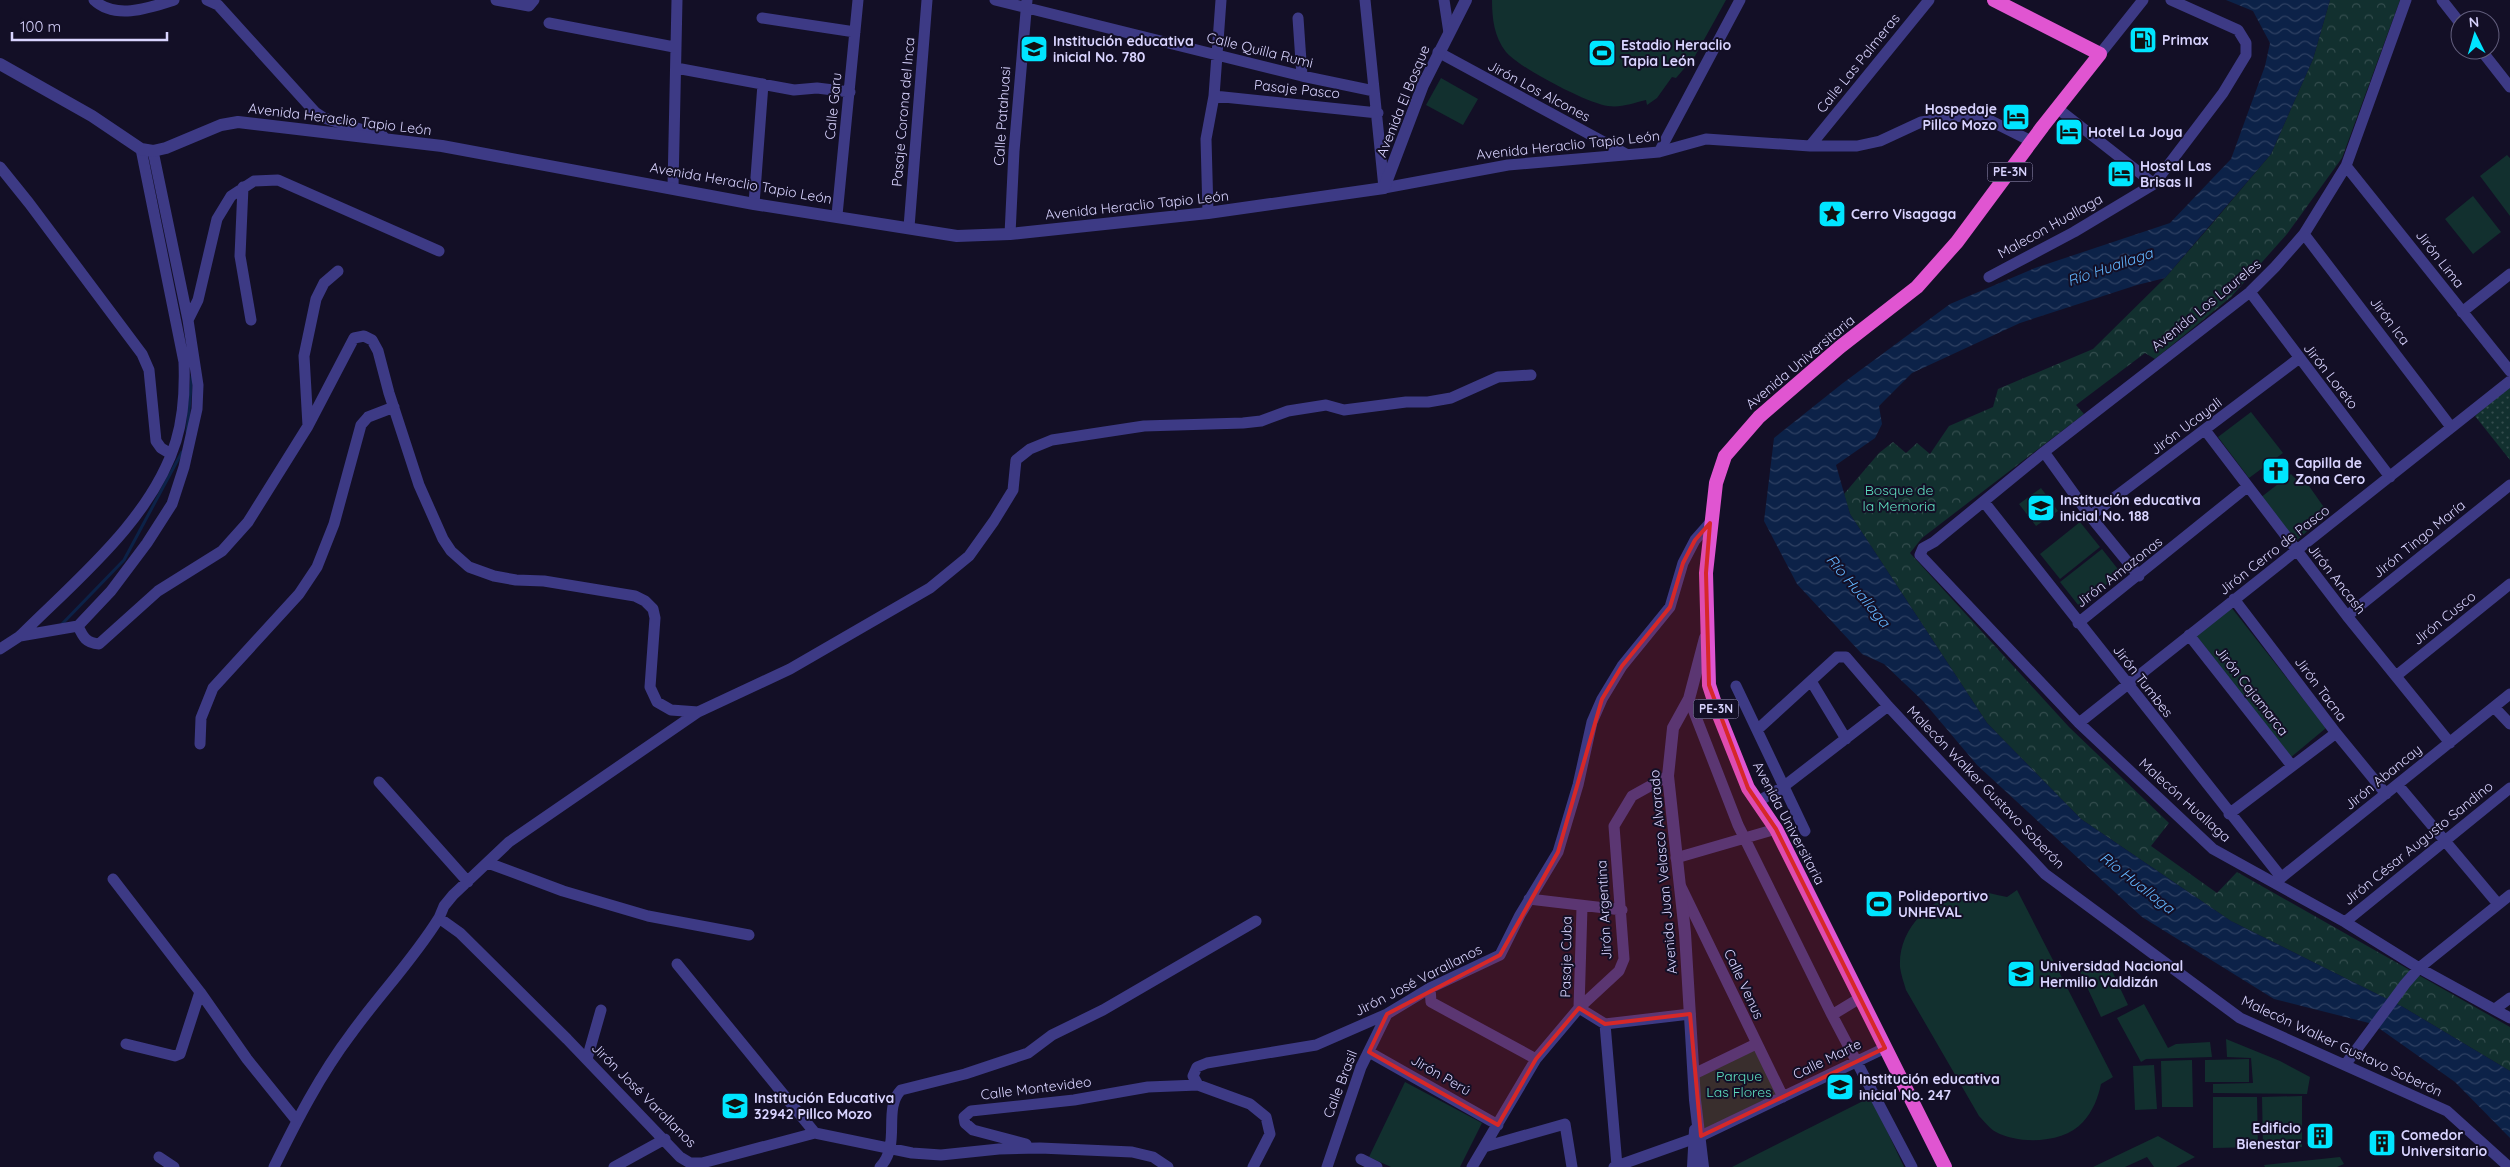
<svg xmlns="http://www.w3.org/2000/svg" width="2510" height="1167" viewBox="0 0 2510 1167" font-family="Quicksand,sans-serif">
  <style>
    .green { fill: #12302f }
    .forest { fill: url(#forest-crowns) }
    .garden { fill: url(#garden-dots) }
    .water { fill: url(#water-waves) }
    .lines { fill: none; stroke-linecap: round; stroke-linejoin: round }
    .stream { stroke: #0c2248; stroke-width: 3 }
    .minor { stroke: #3d3a85; stroke-width: 11 }
    .tertiary { stroke: #3d3a85; stroke-width: 12 }
    .trunk { stroke: #e055d1; stroke-width: 14 }
    .marked { fill: #d62828; fill-opacity: 0.2; stroke: #d62828; stroke-width: 4; stroke-linejoin: round }
    .labels { text-anchor: middle; stroke-width: 4; stroke-linejoin: round; paint-order: stroke }
    .shield { fill: #130f26; stroke: #9e99be; stroke-width: 1 }
    .shield-label { font-size: 12px; font-weight: bold; fill: #d9d4ff }
    .poi-label { font-size: 14px; font-weight: bold; fill: #d9d4ff; stroke: #130f26; text-anchor: start }
    .street-label { font-size: 14px; fill: #d9d4ff; stroke: #130f26 }
    .park-label { font-size: 14px; fill: #5fe0c0; stroke: #130f26 }
    .water-label { font-size: 15px; font-style: italic; fill: #62b6ff; stroke: #130f26 }
  </style>
  <defs>
    <pattern id="forest-crowns" width="20" height="18" patternUnits="userSpaceOnUse" patternTransform="scale(1.25)"><rect width="20" height="18" fill="#12302f"/><path d="M2 6a3 3 0 1 1 6 0M12 15a3 3 0 1 1 6 0" fill="none" stroke="#344d4e"/></pattern>
    <pattern id="garden-dots" width="8" height="8" patternUnits="userSpaceOnUse" patternTransform="scale(1.25)"><rect width="8" height="8" fill="#12302f"/><path d="M2 2h.1M6 6h.1" fill="none" stroke="#344d4e" stroke-width="1.8" stroke-linecap="round"/></pattern>
    <pattern id="water-waves" width="16" height="10" patternUnits="userSpaceOnUse" patternTransform="scale(1.25)"><rect width="16" height="10" fill="#0c2248"/><path d="M0 5q4-4 8 0t8 0" fill="none" stroke="#2f4163"/></pattern>
  </defs>
  <rect width="100%" height="100%" fill="#130f26"/>
  <path class="green" d="M1492 0H1726L1695 56 1676 78 1672 77 1657 98 1647 105 1646 100C1633 103 1621 108 1608 106 1588 104 1518 67 1506 52 1494 37 1492 18 1492 0Z
    M1441 78 1478 99 1463 125 1426 105Z
    M2507 155 2510 158V216L2480 176Z
    M2473 196 2501 232 2473 254 2445 219Z
    M2251 412 2283 453 2249 478 2218 437Z
    M2291 474 2297 480 2302 476 2328 513 2295 542 2260 498Z
    M2041 488 2058 511 2036 526 2019 504Z
    M2080 522 2100 547 2060 579 2040 554Z
    M2102 549 2121 573 2079 606 2060 582Z
    M2231 607 2326 728 2290 758 2196 635Z
    M2017 890 2113 1077 2101 1084C2098 1098 2093 1111 2083 1122 2065 1143 2020 1145 1996 1132 1990 1129 1984 1121 1979 1116L1906 990C1904 983 1901 975 1900 967 1898 929 1930 898 1965 892 1979 890 1993 894 2007 897Z
    M2107 960 2128 1005 2101 1017 2080 972Z
    M2144 1004 2168 1048 2176 1044 2210 1042 2212 1057 2146 1059 2141 1062 2117 1018Z
    M2226 1039 2280 1061 2310 1077 2307 1094 2213 1093V1084L2253 1083 2251 1058 2227 1057Z
    M1753 1047 1778 1093 1699 1132 1698 1075Z
    M2249 1059V1082H2205V1060Z
    M2192 1060 2193 1107H2162L2161 1061Z
    M2154 1065 2157 1109 2135 1110 2133 1066Z
    M1405 1082 1482 1123 1460 1167H1391L1369 1157Z
    M2302 1096V1147L2263 1148 2262 1097Z
    M1871 1097 1904 1167H1732Z
    M2213 1097H2257L2258 1147 2213 1148Z
    M2158 1136 2195 1157 2176 1167H2154L2147 1157 2125 1167H2093Z
    M2340 1157 2344 1164 2337 1167H2265L2264 1165Z"/>
  <path class="forest" d="M2330 0H2400L2342 158 2287 234 2231 297 2155 359 2145 353 2076 405 2084 414 1922 538 1910 553 2069 727 2169 823 2151 846 2217 893 2237 872 2510 1027V1071L2403 1007 2231 921 2081 819 1987 723 1850 514 1844 494 1879 453 1893 442 1906 453 1917 443 1930 454 1949 426 1993 407 1998 389 2093 349 2165 278 2211 225 2271 154 2313 59Z"/>
  <path class="garden" d="M2510 386V460L2475 416Z"/>
  <path class="water" d="M2226 0H2330L2313 59 2271 154 2165 278 2137 285 2020 323 1912 373 1879 406 1882 424 1875 438 1836 465 1850 514 1987 723 2081 819 2231 921 2403 1007 2510 1071V1138L2455 1082 2373 1024 2274 999 2142 917 1977 765 1923 701 1884 664 1862 654 1797 584 1764 521 1774 438 1843 383 1950 304 2035 268 2170 223 2231 159 2265 66 2270 43 2253 11Z"/>
  <g class="lines">
    <path class="stream" d="M187 432 192 376
      M62 624 124 560 182 452"/>
    <path class="minor" d="M94 0C115 20 149 8 174 0
      M207 0 218 5 315 112 324 118 383 136
      M496 0 529 6 534 0
      M995 0 1302 76 1374 91
      M1365 0 1384 188 1508 165 1659 152 1706 139 1810 146H1857L1880 141 1921 122 1968 115 1983 117 2033 142
      M1444 0 1449 33
      M2406 0 2346 166 2304 234 2275 267 2250 292 2044 452 1934 542 1923 548 1920 555 2079 723 2213 849 2345 922 2419 968 2510 1018
      M2442 0 2460 23
      M762 18 855 32
      M1298 18 1302 76
      M549 23 674 47
      M2481 50 2510 87
      M1438 52 1626 154
      M2100 54 2143 0
      M676 68 794 90 817 88 850 92
      M1214 96 1378 113
      M2057 108 2154 184
      M1810 146 1929 0
      M1659 152 1740 0
      M2346 166 2510 371
      M0 167 29 203 142 354 149 370 156 441 161 448 171 454
      M243 187 240 256 251 320
      M673 187 677 0
      M754 204 763 84
      M1208 213 1206 139 1214 96 1221 0
      M837 215 858 0
      M909 227 927 0
      M1010 234 1014 151 1027 0
      M2304 234 2451 427
      M1989 277 2074 232 2154 184 2223 93 2246 55V43L2238 30 2171 0
      M2250 292 2390 477
      M2462 312 2510 274
      M188 320 198 300 217 219 231 196 254 181 278 180 439 251
      M308 426 304 356 316 299 324 283 338 271
      M2205 430 2347 616 2450 743
      M2044 452 2090 516 2139 576
      M1984 502 2281 877
      M2090 516 2298 359
      M2234 599 2336 733 2386 794
      M2347 616 2510 485
      M2078 623 2247 487
      M78 626C83 637 86 643 99 644L158 591 222 551 248 522 308 426 354 338 364 336 372 340 378 351 389 393 419 485 443 539 451 551 469 567 494 576 516 580 544 581 635 596 645 601 653 609 655 618 650 687 657 702 671 710 698 712 790 669 930 588 969 556 994 521 1013 490 1016 460 1030 449 1052 440 1144 426 1243 423 1261 421 1288 411 1326 405 1344 410 1406 402H1428L1451 398 1498 377 1531 375
      M2189 635 2292 766
      M20 636C76 580 152 519 176 441 184 415 185 389 184 362L141 149
      M0 649 20 636 78 626 111 591 147 543 172 504 184 467 197 409 198 385 188 320 153 151
      M2396 676 2510 584
      M1811 681 1846 739
      M1736 686 1805 831
      M1689 699 1738 825 1832 1015 1912 1167
      M2494 707 2510 724
      M2079 723 2510 381
      M1757 730 1837 657H1846L1888 706 2045 874 2240 1018 2447 1111 2509 1167
      M200 744 201 718 213 688 299 594 317 567 334 524 361 425 368 417 394 407
      M379 782 468 882
      M2398 785 2498 904
      M1757 802 1783 787 1888 706
      M2229 814 2336 733
      M1676 858 1776 829
      M488 863 563 891 648 916 749 935
      M113 879 200 992 247 1059 297 1121
      M2277 881 2510 694
      M1681 887 1783 1097
      M1529 899 1622 910
      M1582 907 1579 1008 1605 1024 1690 1014
      M439 918 444 906 453 895 509 842 698 712
      M2345 922 2510 788
      M677 964 815 1133
      M1430 988 1431 1002 1536 1059
      M2495 1009 2510 998
      M1832 1015 1860 998
      M1605 1024 1617 1166
      M126 1044 175 1056 180 1054 200 992
      M1369 1052 1498 1125
      M587 1059 601 1010
      M2345 1065 2405 984 2419 968 2510 895
      M1694 1074 1756 1044
      M1026 1144 973 1130 965 1123 964 1117 971 1111 1074 1100 1148 1087 1198 1085
      M1484 1147 1565 1124 1572 1167
      M159 1157 174 1167
      M1361 1159 1377 1167
      M274 1167C296 1122 320 1075 351 1034 379 995 413 960 439 918L460 933 567 1039 680 1157 690 1163H702L815 1133 912 1153 941 1155 999 1149 1040 1148 1132 1152 1153 1157 1168 1167
      M614 1167 665 1139
      M880 1167C902 1144 882 1110 901 1090L965 1074 1028 1053 1052 1035 1103 1010 1256 921
      M1253 1167 1270 1134 1266 1117 1250 1104 1198 1085 1193 1076 1197 1067 1207 1063 1316 1045 1387 1014 1430 988 1500 955 1520 915 1558 852 1578 785 1592 722 1602 699 1622 666 1670 607 1683 563 1695 540 1710 523
      M1327 1167 1361 1067 1387 1014
      M1472 1167 1536 1059 1579 1008 1619 971 1624 959 1614 826 1632 796 1668 776
      M1614 1167 1701 1136 1885 1048"/>
    <path class="tertiary" d="M0 64 92 116 141 149 153 151 166 148 221 125 238 122 442 146 754 204 957 236 1010 234 1208 213 1384 188 1423 85 1466 0
      M1693 1167 1695 1130
      M1703 1167 1695 1100 1685 933 1668 776 1673 728 1689 699 1705 638"/>
    <path class="trunk" d="M1945 1167 1776 829 1748 788 1718 713 1709 685 1706 573 1716 483 1725 456 1759 417 1840 347 1917 287 1957 242 2043 126 2100 54 1994 0"/>
  </g>
  <path class="marked" d="M1710 523 1706 573 1709 685 1748 788 1776 829 1885 1048 1701 1136 1690 1014 1605 1024 1579 1008 1536 1059 1498 1125 1369 1052 1387 1014 1500 955 1558 852 1602 699 1622 666 1670 607 1683 563 1695 540Z"/>
  <defs>
    <symbol id="fuel-square" viewBox="-11 -11 22 22"><rect x="-9" y="-9" width="18" height="18" rx="4" fill="#00e5ff" stroke="#130f26"/><path d="M-5.5-6h7V0h2V4h1.3V-2.5L3-4.5l.8-.8L6-3V5H2.5V1h-1V6h-7ZM-4.2-4.7v3.2H.2V-4.7Z" fill="#111"/></symbol>
    <symbol id="school-square" viewBox="-11 -11 22 22"><rect x="-9" y="-9" width="18" height="18" rx="4" fill="#00e5ff" stroke="#130f26"/><path d="M0-5L7-2L0 1L-7-2ZM-4 1L0 2.5L4 1V4Q0 6-4 4Z" fill="#111"/></symbol>
    <symbol id="stadium-square" viewBox="-11 -11 22 22"><rect x="-9" y="-9" width="18" height="18" rx="4" fill="#00e5ff" stroke="#130f26"/><path d="M0-5a6.5 5 0 1 0 0 10a6.5 5 0 1 0 0-10ZM-3.5-1.8h7v3.6h-7Z" fill="#111"/></symbol>
    <symbol id="hotel-square" viewBox="-11 -11 22 22"><rect x="-9" y="-9" width="18" height="18" rx="4" fill="#00e5ff" stroke="#130f26"/><path d="M-6-4.5h1.5V1H6V5H4.5V3h-9V5H-6ZM-4 0a1.8 1.8 0 1 1 3.6 0ZM.5 0V-2.5h3Q6-2.5 6 0Z" fill="#111"/></symbol>
    <symbol id="sight-square" viewBox="-11 -11 22 22"><rect x="-9" y="-9" width="18" height="18" rx="4" fill="#00e5ff" stroke="#130f26"/><path d="M0-6L1.8-2.2L6-1.7L2.9 1.2L3.7 5.4L0 3.3L-3.7 5.4L-2.9 1.2L-6-1.7L-1.8-2.2Z" fill="#111"/></symbol>
    <symbol id="church-square" viewBox="-11 -11 22 22"><rect x="-9" y="-9" width="18" height="18" rx="4" fill="#00e5ff" stroke="#130f26"/><path d="M-1.2-6h2.4v3.5h3.3v2.4h-3.3V6h-2.4V-.1h-3.3v-2.4h3.3Z" fill="#111"/></symbol>
    <symbol id="university-square" viewBox="-11 -11 22 22"><rect x="-9" y="-9" width="18" height="18" rx="4" fill="#00e5ff" stroke="#130f26"/><path d="M0-5L7-2L0 1L-7-2ZM-4 1L0 2.5L4 1V4Q0 6-4 4Z" fill="#111"/></symbol>
    <symbol id="building-square" viewBox="-11 -11 22 22"><rect x="-9" y="-9" width="18" height="18" rx="4" fill="#00e5ff" stroke="#130f26"/><path d="M-4-6H4V6H1V3H-1V6H-4ZM-2.5-4.3h1.7v1.8h-1.7ZM.8-4.3h1.7v1.8H.8ZM-2.5-1h1.7V.8h-1.7ZM.8-1h1.7V.8H.8Z" fill="#111"/></symbol>
  </defs>
  <g fill-rule="evenodd">
    <use href="#fuel-square" x="2127" y="24" width="32" height="32"/>
    <use href="#school-square" x="1018" y="33" width="32" height="32"/>
    <use href="#stadium-square" x="1586" y="37" width="32" height="32"/>
    <use href="#hotel-square" x="2000" y="101" width="32" height="32"/>
    <use href="#hotel-square" x="2053" y="116" width="32" height="32"/>
    <use href="#hotel-square" x="2105" y="158" width="32" height="32"/>
    <use href="#sight-square" x="1816" y="198" width="32" height="32"/>
    <use href="#church-square" x="2260" y="455" width="32" height="32"/>
    <use href="#school-square" x="2025" y="492" width="32" height="32"/>
    <use href="#stadium-square" x="1863" y="888" width="32" height="32"/>
    <use href="#university-square" x="2005" y="958" width="32" height="32"/>
    <use href="#school-square" x="1824" y="1071" width="32" height="32"/>
    <use href="#school-square" x="719" y="1090" width="32" height="32"/>
    <use href="#building-square" x="2304" y="1120" width="32" height="32"/>
    <use href="#building-square" x="2366" y="1127" width="32" height="32"/>
  </g>
  <g class="labels">
    <g class="shield">
      <rect x="1987.5" y="162.5" width="45" height="19" rx="4"/>
      <rect x="1693.5" y="699.5" width="45" height="19" rx="4"/>
    </g>
    <g class="shield-label">
      <text x="2010" y="176">PE-3N</text>
      <text x="1716" y="713">PE-3N</text>
    </g>
    <g class="poi-label">
      <text x="2162" y="45">Primax</text>
      <text x="1053" y="46">Institución educativa<tspan x="1053" dy="16">inicial No. 780</tspan></text>
      <text x="1621" y="50">Estadio Heraclio<tspan x="1621" dy="16">Tapia León</tspan></text>
      <text x="1997" y="114" text-anchor="end">Hospedaje<tspan x="1997" dy="16">Pillco Mozo</tspan></text>
      <text x="2088" y="137">Hotel La Joya</text>
      <text x="2140" y="171">Hostal Las<tspan x="2140" dy="16">Brisas II</tspan></text>
      <text x="1851" y="219">Cerro Visagaga</text>
      <text x="2295" y="468">Capilla de<tspan x="2295" dy="16">Zona Cero</tspan></text>
      <text x="2060" y="505">Institución educativa<tspan x="2060" dy="16">inicial No. 188</tspan></text>
      <text x="1898" y="901">Polideportivo<tspan x="1898" dy="16">UNHEVAL</tspan></text>
      <text x="2040" y="971">Universidad Nacional<tspan x="2040" dy="16">Hermilio Valdizán</tspan></text>
      <text x="1859" y="1084">Institución educativa<tspan x="1859" dy="16">inicial No. 247</tspan></text>
      <text x="754" y="1103">Institución Educativa<tspan x="754" dy="16">32942 Pillco Mozo</tspan></text>
      <text x="2301" y="1133" text-anchor="end">Edificio<tspan x="2301" dy="16">Bienestar</tspan></text>
      <text x="2401" y="1140">Comedor<tspan x="2401" dy="16">Universitario</tspan></text>
    </g>
    <g class="street-label">
      <text transform="translate(1260 50) rotate(14)" y="5">Calle Quilla Rumi</text>
      <text transform="translate(1858 63) rotate(-51)" y="5">Calle Las Palmeras</text>
      <text transform="translate(1297 89) rotate(6)" y="5">Pasaje Pasco</text>
      <text transform="translate(1539 91) rotate(28)" y="5">Jirón Los Alcones</text>
      <text transform="translate(1403 101) rotate(-68)" y="5">Avenida El Bosque</text>
      <text transform="translate(833 106) rotate(-84)" y="5">Calle Garu</text>
      <text transform="translate(903 112) rotate(-85)" y="5">Pasaje Corona del Inca</text>
      <text transform="translate(1002 116) rotate(-86)" y="5">Calle Patahuasi</text>
      <text transform="translate(340 119) rotate(7)" y="5">Avenida Heraclio Tapio León</text>
      <text transform="translate(1568 145) rotate(-6)" y="5">Avenida Heraclio Tapio León</text>
      <text transform="translate(741 183) rotate(10)" y="5">Avenida Heraclio Tapio León</text>
      <text transform="translate(1137 205) rotate(-6)" y="5">Avenida Heraclio Tapio León</text>
      <text transform="translate(2050 226) rotate(-29)" y="5">Malecon Huallaga</text>
      <text transform="translate(2440 259) rotate(52)" y="5">Jirón Lima</text>
      <text transform="translate(2206 305) rotate(-39)" y="5">Avenida Los Laureles</text>
      <text transform="translate(2390 321) rotate(53)" y="5">Jirón Ica</text>
      <text transform="translate(1800 362) rotate(-40)" y="5">Avenida Universitaria</text>
      <text transform="translate(2331 376) rotate(52)" y="5">Jirón Loreto</text>
      <text transform="translate(2186 426) rotate(-37)" y="5">Jirón Ucayali</text>
      <text transform="translate(2419 539) rotate(-39)" y="5">Jirón Tingo María</text>
      <text transform="translate(2274 550) rotate(-38)" y="5">Jirón Cerro de Pasco</text>
      <text transform="translate(2119 572) rotate(-38)" y="5">Jirón Amazonas</text>
      <text transform="translate(2337 579) rotate(52)" y="5">Jirón Ancash</text>
      <text transform="translate(2444 618) rotate(-39)" y="5">Jirón Cusco</text>
      <text transform="translate(2143 681) rotate(52)" y="5">Jirón Tumbes</text>
      <text transform="translate(2321 689) rotate(53)" y="5">Jirón Tacna</text>
      <text transform="translate(2252 691) rotate(52)" y="5">Jirón Cajamarca</text>
      <text transform="translate(2383 777) rotate(-39)" y="5">Jirón Abancay</text>
      <text transform="translate(1986 787) rotate(46)" y="5">Malecón Walker Gustavo Soberón</text>
      <text transform="translate(2185 800) rotate(42)" y="5">Malecón Huallaga</text>
      <text transform="translate(1789 823) rotate(62)" y="5">Avenida Universitaria</text>
      <text transform="translate(2418 843) rotate(-39)" y="5">Jirón César Augusto Sandino</text>
      <text transform="translate(1663 872) rotate(-95)" y="5">Avenida Juan Velasco Alvarado</text>
      <text transform="translate(1604 910) rotate(-93)" y="5">Jirón Argentina</text>
      <text transform="translate(1566 957) rotate(-89)" y="5">Pasaje Cuba</text>
      <text transform="translate(1418 980) rotate(-27)" y="5">Jirón José Varallanos</text>
      <text transform="translate(1744 984) rotate(65)" y="5">Calle Venus</text>
      <text transform="translate(2342 1046) rotate(25)" y="5">Malecón Walker Gustavo Soberón</text>
      <text transform="translate(1827 1059) rotate(-26)" y="5">Calle Marte</text>
      <text transform="translate(1441 1075) rotate(30)" y="5">Jirón Perú</text>
      <text transform="translate(1340 1084) rotate(-69)" y="5">Calle Brasil</text>
      <text transform="translate(1036 1088) rotate(-7)" y="5">Calle Montevideo</text>
      <text transform="translate(644 1095) rotate(45)" y="5">Jirón José Varallanos</text>
    </g>
    <g class="park-label">
      <text x="1899" y="495">Bosque de<tspan x="1899" dy="16">la Memoria</tspan></text>
      <text x="1739" y="1081">Parque<tspan x="1739" dy="16">Las Flores</tspan></text>
    </g>
    <g class="water-label">
      <text transform="translate(2110 267) rotate(-19)" y="5">Río Huallaga</text>
      <text transform="translate(1858 591) rotate(50)" y="5">Río Huallaga</text>
      <text transform="translate(2137 883) rotate(38)" y="5">Río Huallaga</text>
    </g>
  </g>
  <g transform="translate(2475 35) rotate(355)"><circle r="24" fill="#130f26" stroke="#625e7d"/>
  <path d="M0-4L9 19L0 12L-9 19Z" fill="#00e5ff"/>
  <text y="-8" font-size="14" font-weight="bold" text-anchor="middle" fill="#d9d4ff">N</text>
  </g>
  <path d="M12 32v8h155v-8" fill="none" stroke="#d9d4ff" stroke-width="2.5"/>
  <text x="20" y="32" font-size="15" fill="#d9d4ff" stroke="#130f26" stroke-width="4" paint-order="stroke">100 m</text>
</svg>
